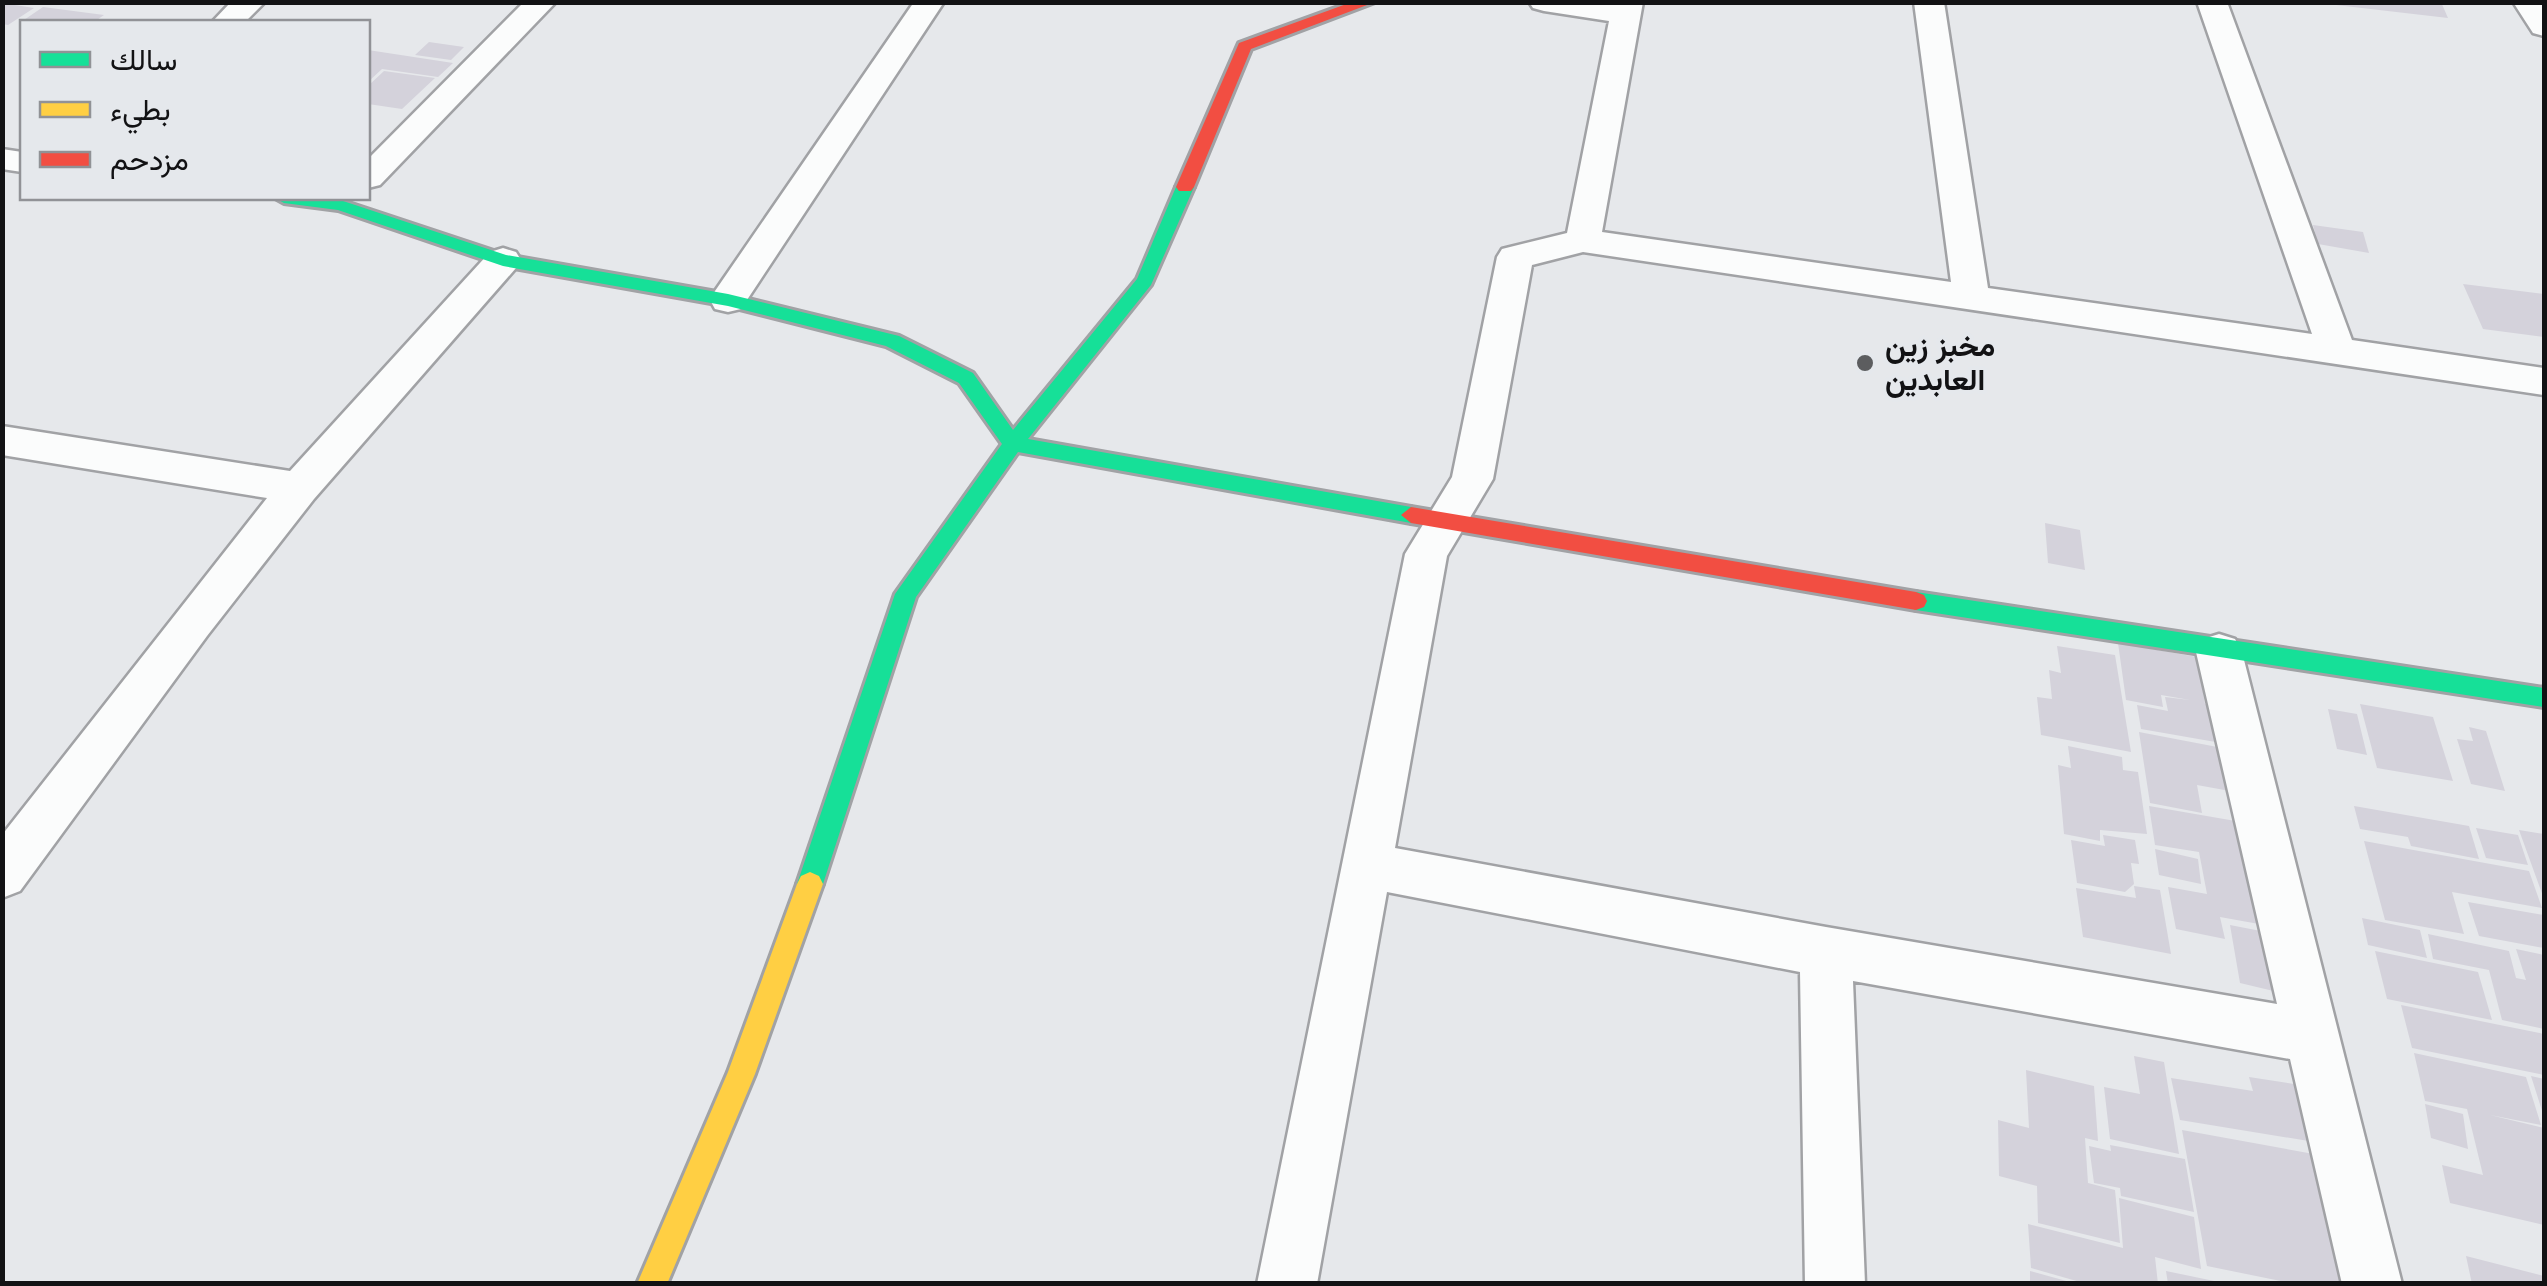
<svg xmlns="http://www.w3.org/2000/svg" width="2547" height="1286" viewBox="0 0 2547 1286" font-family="'Noto Sans',Vazirmatn,sans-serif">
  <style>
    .building { fill: #d4d2db }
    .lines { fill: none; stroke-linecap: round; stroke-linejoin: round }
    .street-casing { stroke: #a1a2a5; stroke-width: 5 }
    .fast-casing { stroke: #a1a2a5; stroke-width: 6 }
    .slow-casing { stroke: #a1a2a5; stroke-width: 6 }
    .jam-casing { stroke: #a1a2a5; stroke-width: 6 }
    .street { fill: #fbfcfc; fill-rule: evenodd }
    .fast { fill: #16e098; fill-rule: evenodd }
    .slow { fill: #ffcf43; fill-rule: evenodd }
    .jam { fill: #f24e42; fill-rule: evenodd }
    .poi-dot { fill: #5c5d5f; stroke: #e5e8ec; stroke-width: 4 }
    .labels { text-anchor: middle; stroke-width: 8; stroke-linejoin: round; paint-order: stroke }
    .poi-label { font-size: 30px; font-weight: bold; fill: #121214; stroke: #e5e8ec; text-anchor: start }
  </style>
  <rect width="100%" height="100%" fill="#e6e8eb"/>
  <path class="building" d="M2337 2H2441L2448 18 2336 5Z
    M2 3 34 8 8 25 2 24Z
    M43 7 104 15 94 22H21Z
    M429 42 464 47 451 60 415 55Z
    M368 50 453 63 438 77 382 69 368 82Z
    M384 71 435 78 402 109 368 104V86Z
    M2313 225 2363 232 2369 253 2318 244Z
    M2463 284 2544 294V337L2483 329Z
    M2045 523 2080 530 2085 570 2048 563Z
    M2118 643 2197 657 2205 704 2219 706 2227 744 2141 729 2137 705 2168 711 2165 697 2190 700 2161 695 2163 707 2126 700Z
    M2057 646 2115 655 2131 752 2041 735 2037 697 2052 699 2049 670 2061 673Z
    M2360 704 2433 717 2453 781 2377 768Z
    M2328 709 2357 714 2367 755 2337 749Z
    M2469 727 2486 731 2505 791 2471 784 2457 739 2473 741Z
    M2139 732 2233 750 2241 793 2197 785 2202 813 2150 803Z
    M2068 746 2122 757 2123 770 2138 772 2147 834 2100 830V841L2064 834 2058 765 2071 768Z
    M2149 806 2247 823 2270 926 2220 917 2225 939 2176 929 2168 887 2207 894 2199 852 2155 845Z
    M2354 806 2469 826 2479 859 2411 846 2408 837 2360 829Z
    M2476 828 2518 835 2528 865 2486 858Z
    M2519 830 2544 834V899Z
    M2103 835 2135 840 2139 864 2131 863 2134 884 2125 892 2077 883 2071 840 2105 846Z
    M2364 841 2529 871 2542 908 2452 892 2464 934 2385 920Z
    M2155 849 2198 859 2201 884 2159 875Z
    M2134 886 2160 890 2171 954 2083 937 2076 888 2136 898Z
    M2468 902 2544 915V948L2479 936Z
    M2362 918 2420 930 2427 958 2368 945Z
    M2230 925 2276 934 2286 994 2240 983Z
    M2428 934 2509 951 2516 978 2526 980 2516 949 2544 955V1029L2502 1020 2489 970 2433 959Z
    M2375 951 2478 972 2492 1020 2387 999Z
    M2401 1005 2544 1034V1075L2412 1048Z
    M2414 1053 2526 1077 2541 1125 2490 1115 2544 1128V1225L2450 1203 2442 1165 2483 1175 2467 1109 2425 1101Z
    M2134 1056 2164 1062 2179 1154 2110 1139 2104 1087 2140 1094Z
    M2026 1070 2094 1086 2098 1141 2085 1138 2088 1183 2115 1190 2120 1243 2038 1223 2037 1186 1999 1176 1998 1120 2029 1128Z
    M2531 1076 2544 1079V1117Z
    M2249 1077 2313 1087 2327 1144 2180 1120 2171 1078 2253 1091Z
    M2425 1104 2463 1114 2468 1149 2431 1138Z
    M2182 1130 2319 1155 2349 1284H2295L2207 1266Z
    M2110 1145 2185 1159 2194 1212 2121 1196 2120 1188 2094 1183 2089 1146 2111 1151Z
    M2119 1198 2194 1217 2201 1269 2155 1257 2158 1284H2087L2031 1268 2028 1224 2123 1248Z
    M2466 1256 2544 1276V1284H2472Z
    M2030 1271 2070 1282V1284H2030Z
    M2166 1271 2219 1282V1284H2168Z"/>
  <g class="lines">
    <defs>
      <path id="street" d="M231 2H265L245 22H212Z
        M524 2H556L380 185 368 188V159Z
        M914 2H944L741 309 728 312 715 309 710 300 715 291Z
        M1529 2H1643L1602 232 1951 282 1914 2H1944L1988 288 2312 334 2197 2H2227L2352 340 2544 368V395L1583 252 1532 265 1493 479 1447 556 1395 848 1826 927 2277 1004 2196 652 2203 639 2219 634 2235 639 2242 652 2402 1284H2342L2290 1059 1853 981 1865 1284H1805L1800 972 1387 892 1317 1284H1257L1405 554 1452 477 1497 257 1502 249 1567 233 1609 21 1544 11 1533 8Z
        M2513 2H2543L2544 36 2533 33Z
        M2 149 22 152V172L2 169Z
        M503 248 516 252 521 260 516 268 314 499 207 636 20 891 2 898V835L267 498 2 455V426L290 471 490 252Z"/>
      <path id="fast" d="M1185 182 1194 187 1151 285 1028 439 1411 507 1421 515 1411 523 1018 452 916 597 823 884 819 892 810 896 801 892 797 884 895 594 1002 444 959 383 886 346 728 306 503 266 338 210 284 203 275 198 340 200 506 255 728 294 899 336 973 373 1013 430 1137 279 1176 187Z
        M1916 592 2544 688V707L1916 610 1908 607 1905 601 1908 595Z"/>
      <path id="slow" d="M810 872 819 876 823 884 755 1074 667 1284H637L728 1072 797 884 801 876Z"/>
      <path id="jam" d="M1352 2H1375L1251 49 1194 187 1191 191H1179L1176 187 1239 43Z
        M1411 507 1916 592 1924 595 1927 601 1924 607 1916 610 1411 523 1401 515Z"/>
    </defs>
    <use href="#street" class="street-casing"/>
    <use href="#fast" class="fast-casing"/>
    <use href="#slow" class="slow-casing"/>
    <use href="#jam" class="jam-casing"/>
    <use href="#street" class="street"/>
    <use href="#fast" class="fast"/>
    <use href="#slow" class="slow"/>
    <use href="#jam" class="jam"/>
  </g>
  <circle class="poi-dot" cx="1865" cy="363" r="10"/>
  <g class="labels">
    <g class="poi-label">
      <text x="1885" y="356">مخبز زين<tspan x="1885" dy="34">العابدين</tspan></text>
    </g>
  </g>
  <rect width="2547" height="1286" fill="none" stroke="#121214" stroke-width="10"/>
  <rect x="20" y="20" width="350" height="180" fill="#e5e8ec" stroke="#919296" stroke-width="2.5"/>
  <rect x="40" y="52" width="50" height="15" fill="#16e098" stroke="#919296" stroke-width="2.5"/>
  <text x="110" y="70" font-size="30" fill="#121214">سالك</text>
  <rect x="40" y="102" width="50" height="15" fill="#ffcf43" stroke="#919296" stroke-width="2.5"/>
  <text x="110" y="120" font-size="30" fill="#121214">بطيء</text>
  <rect x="40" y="152" width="50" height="15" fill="#f24e42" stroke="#919296" stroke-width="2.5"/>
  <text x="110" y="170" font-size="30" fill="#121214">مزدحم</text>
</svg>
